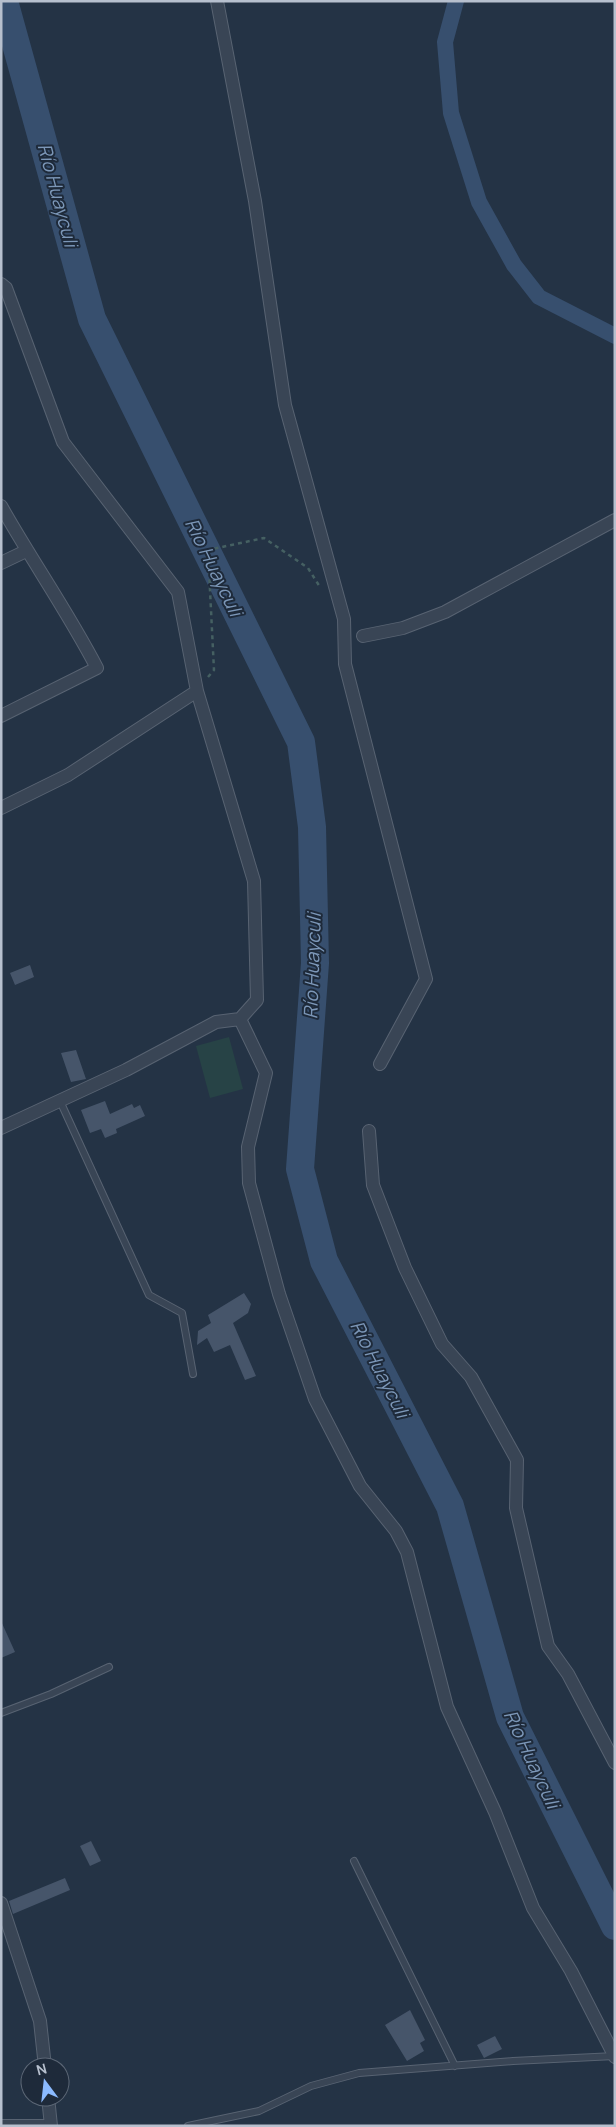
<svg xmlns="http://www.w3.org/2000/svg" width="616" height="2127" viewBox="0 0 616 2127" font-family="Manrope,sans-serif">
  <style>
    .green { fill: #274346 }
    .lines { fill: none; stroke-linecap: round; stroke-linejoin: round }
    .canal { stroke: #374f6e; stroke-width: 16 }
    .river { stroke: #374f6e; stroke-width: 28 }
    .building { fill: #46556a }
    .lane-casing { stroke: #586372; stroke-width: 8 }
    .street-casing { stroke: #586372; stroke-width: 14 }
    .path { stroke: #456062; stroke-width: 2.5; stroke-dasharray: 4 4; stroke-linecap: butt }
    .lane { stroke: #394555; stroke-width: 6 }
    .street { stroke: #394555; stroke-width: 12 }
    .labels { text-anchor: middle; stroke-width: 4; stroke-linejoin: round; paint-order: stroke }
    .water-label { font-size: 19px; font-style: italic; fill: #7c97b8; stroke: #1e2a3a }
  </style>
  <rect width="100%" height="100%" fill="#243345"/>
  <path class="green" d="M229 1037 243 1089 210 1098 196 1046Z"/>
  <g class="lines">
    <path class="canal" d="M456 1 445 42 451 113 479 202 514 265 539 297 615 336"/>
    <path class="river" d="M4 1 92 319 301 742 312 827 315 963 300 1169 324 1261 450 1506 510 1717 615 1926"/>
  </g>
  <path class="building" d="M30 965 34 977 15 985 10 973Z
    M76 1050 86 1079 71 1082 61 1053Z
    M105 1101 110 1114 132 1104 134 1108 140 1105 145 1116 116 1129 117 1133 105 1138 101 1129 90 1133 81 1110Z
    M244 1293 251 1304 248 1313 233 1323 256 1376 245 1380 230 1345 214 1352 207 1338 197 1345 198 1331 211 1323 208 1315Z
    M1 1621 15 1652 1 1658Z
    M91 1841 101 1861 90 1866 80 1846Z
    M65 1878 70 1890 13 1914 9 1901Z
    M410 2010 425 2040 420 2043 424 2051 407 2061 385 2025Z
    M495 2036 502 2049 484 2058 477 2045Z"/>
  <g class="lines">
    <defs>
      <path id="lane" d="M60 1101 149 1295 182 1313 193 1374
        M1 1713 51 1694 109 1667
        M354 1861 455 2066
        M1 2123H51
        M188 2126 259 2111 311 2086 359 2073 513 2061 615 2056"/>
      <path id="street" d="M217 1 255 201 285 405 344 619 345 664 426 979 380 1064
        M1 284 6 288 63 442 178 592 197 691 254 881 257 1000 240 1019
        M1 506C32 561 68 612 97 668L1 716
        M1 563 26 551
        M363 636 403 628 445 612 615 520
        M1 808 68 775 197 691
        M1 1128 126 1070 216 1022 240 1019 266 1073 248 1147 249 1183 279 1294 315 1399 360 1486 396 1531 407 1552 447 1707 495 1812 533 1908 571 1971 615 2057
        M369 1131 373 1185 405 1268 442 1344 471 1377 517 1460 516 1508 548 1646 568 1674 615 1763
        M1 1903 40 2021 45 2067
        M48 2097 51 2126"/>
    </defs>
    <use href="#lane" class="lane-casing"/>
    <use href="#street" class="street-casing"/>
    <path class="path" d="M208 677 214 670 208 550 264 538 308 568 320 587"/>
    <use href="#lane" class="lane"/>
    <use href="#street" class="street"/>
  </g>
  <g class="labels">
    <g class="water-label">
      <text transform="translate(58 195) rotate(75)" y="7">Río Huayculi</text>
      <text transform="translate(214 567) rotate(64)" y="7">Río Huayculi</text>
      <text transform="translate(312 966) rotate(-88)" y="7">Río Huayculi</text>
      <text transform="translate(380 1369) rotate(63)" y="7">Río Huayculi</text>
      <text transform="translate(532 1759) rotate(65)" y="7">Río Huayculi</text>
    </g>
  </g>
  <rect width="616" height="2127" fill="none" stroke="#b7c0ce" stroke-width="5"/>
  <g transform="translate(45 2082) rotate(345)"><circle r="24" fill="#1e2a3a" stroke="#5b6675"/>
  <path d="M0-4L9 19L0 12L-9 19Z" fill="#8bbaff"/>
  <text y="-8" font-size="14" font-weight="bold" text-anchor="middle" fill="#b7c0ce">N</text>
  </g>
</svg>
